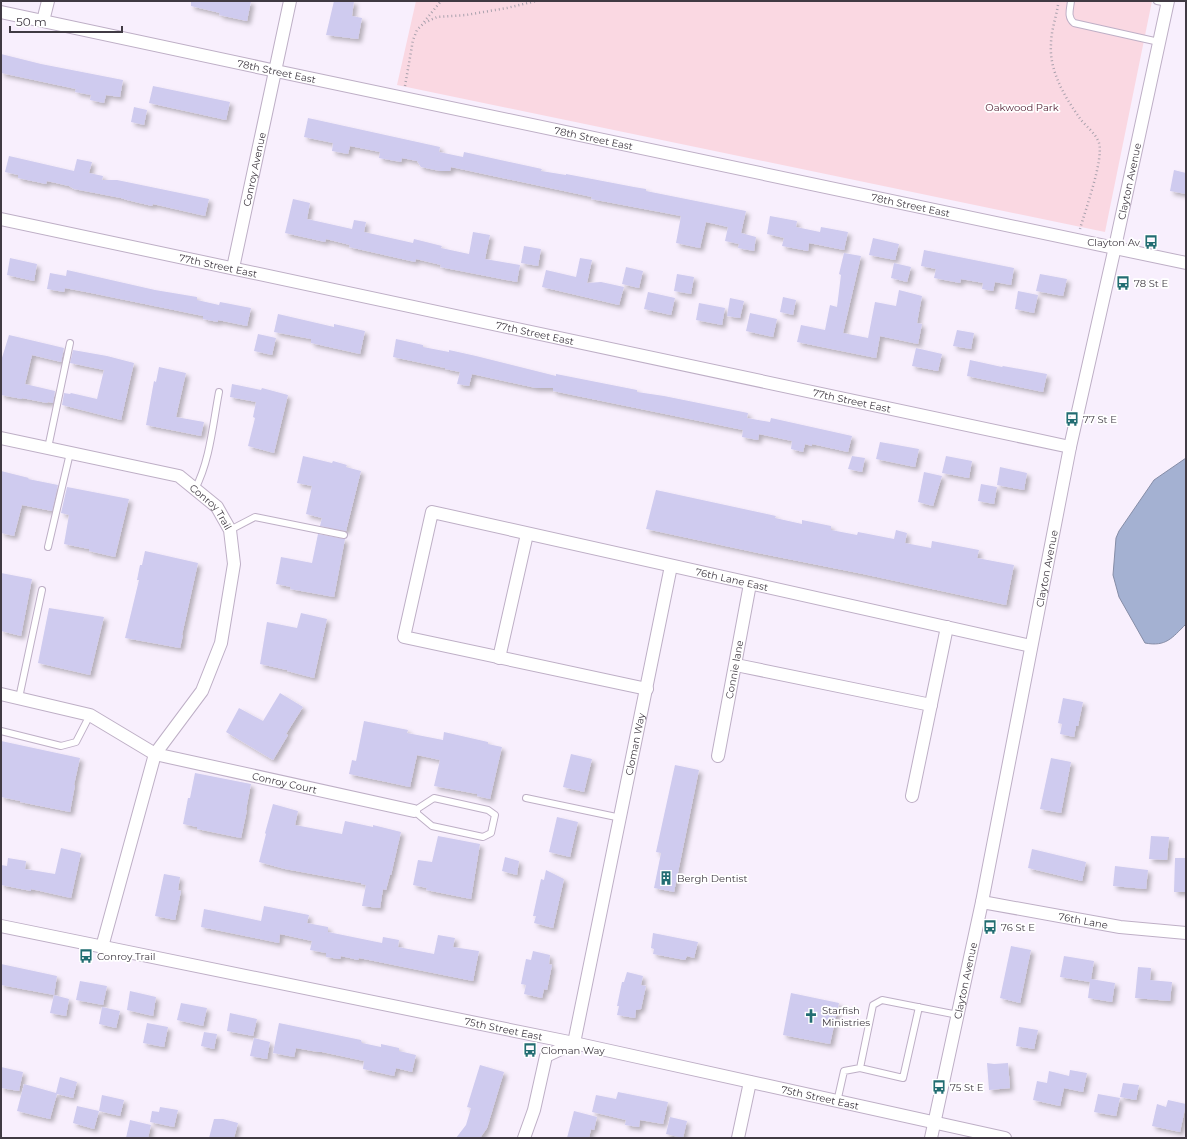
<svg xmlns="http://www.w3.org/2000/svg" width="1187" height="1139" viewBox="0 0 1187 1139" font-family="Montserrat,sans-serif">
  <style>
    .green { fill: #fad8e2 }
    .water { fill: #a4b1d2; stroke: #868da7 }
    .building { fill: #cfcbef; filter: url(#shadow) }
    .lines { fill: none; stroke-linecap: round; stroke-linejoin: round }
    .service-casing { stroke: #beafc6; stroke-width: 8 }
    .minor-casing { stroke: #beafc6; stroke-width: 14 }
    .path { stroke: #a9a1ad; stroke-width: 2.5; stroke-dasharray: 1 3; stroke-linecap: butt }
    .service { stroke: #fff; stroke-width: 6 }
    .minor { stroke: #fff; stroke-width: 12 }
    .labels { text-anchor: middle; stroke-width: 3.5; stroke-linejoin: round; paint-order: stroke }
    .street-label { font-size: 10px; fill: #403a43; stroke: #fff }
    .park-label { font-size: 10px; fill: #511e32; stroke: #fff }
    .poi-label { font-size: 10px; fill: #403a43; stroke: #fff; text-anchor: start }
  </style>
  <defs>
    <filter id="shadow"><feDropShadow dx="3.5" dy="3.5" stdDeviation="2" flood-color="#0004"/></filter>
  </defs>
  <rect width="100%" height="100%" fill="#f8effd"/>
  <path class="green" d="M416 1H1152L1105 232 397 85Z"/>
  <path class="water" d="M1186 458V624C1172 638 1166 647 1145 643L1119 597 1113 575 1116 538 1119 531 1154 480Z"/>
  <path class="building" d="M191 1H251L247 21 219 15 220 13 191 6Z
    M334 1H354L352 16 362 18 358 39 326 35Z
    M1 54 41 64 123 80 120 97 106 95 104 103 90 100 91 95 75 92 76 89 1 73Z
    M153 86 230 102 226 120 149 103Z
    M134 107 147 110 144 125 131 122Z
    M308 118 440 147 439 152 463 157 464 152 542 169 541 171 566 175V174L634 187 646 189V191L746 211 741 233 756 237 754 251 738 248 739 244 725 241 728 227 706 222 700 248 676 243 681 216 591 199 592 197 451 167 450 171H440L421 167 417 161 402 158 401 162 379 158 380 152 350 146 348 154 332 151 333 143 304 137Z
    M9 156 74 171 77 159 92 162 89 173 103 176 102 180H117L209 199 205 216 153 204 152 206 127 200 121 198 74 189 69 186 47 181 46 184 18 178V175L5 172Z
    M1174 170 1186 173V194L1170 191Z
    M293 199 310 203 307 219 352 229 354 220 366 222 364 232 413 243 414 239 442 246 441 248 469 254 473 232 490 235 485 259 520 265 517 282 440 267 441 265 416 259 415 262 349 247 350 245 326 239 325 242 285 233Z
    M770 216 797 221 796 227 820 232 821 227 848 232 844 250 809 243 808 251 782 246 784 238 767 234Z
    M873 238 899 244 895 260 869 255Z
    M524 246 541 249 538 266 521 263Z
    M924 250 1014 268 1011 285 995 282 993 291 982 289 983 283 961 279 960 283 934 278 936 269 921 266Z
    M844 253 861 256 843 333 868 338 875 302 896 306 899 290 922 296 917 323 922 324 918 344 880 336 876 358 797 342 801 325 825 330 830 305 837 307 841 275 839 274Z
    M10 258 37 264 34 281 7 275Z
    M580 258 592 260 587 283 601 282 624 287 619 305 542 287 546 270 576 277Z
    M894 263 911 267 907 282 891 278Z
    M626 267 643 271 639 288 622 284Z
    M67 270 155 290 197 297V300L219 305 220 302 251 308 247 326 218 320V322L203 319V316L91 293 65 288 64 292 47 289 50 273 66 276Z
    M677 274 694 277 691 294 674 291Z
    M1040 274 1067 279 1063 296 1036 291Z
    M1018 291 1038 295 1034 313 1015 309Z
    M648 292 675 298 671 315 644 309Z
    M783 297 796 300 793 315 780 312Z
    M730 298 744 301 740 318 727 316Z
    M699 303 725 308 722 325 696 320Z
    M750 313 777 319 773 337 746 331Z
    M278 314 334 327V324L365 331 360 354 311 343V339L274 332Z
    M957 330 974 333 971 349 953 346Z
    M258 334 276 338 272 355 254 351Z
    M9 335 64 348 61 362 32 355 25 384 55 391 53 403 48 402 47 403 22 398V399L1 395V361Z
    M396 339 423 345V347L449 352V350L476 356 556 376V374L637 390V392L664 396 748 413 747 418 770 422 771 418 852 436 848 452 812 444V446L805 444 803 452 791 449 792 441 759 434 758 440 742 437 743 430 553 391V388H536L472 374 469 386 457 384 460 372 445 369V368L393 357Z
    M916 348 942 354 938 371 912 366Z
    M73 350 107 356 134 363 121 420 62 405 64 393 70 394 71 393 97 399 104 370 70 363Z
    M970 360 1002 367 1003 366 1047 374 1043 392 967 376Z
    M159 367 186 373 176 417 204 422 201 436 146 425 154 381 156 382Z
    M232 384 261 390 262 388 288 395 274 453 248 446 255 418 253 417 256 402 230 397Z
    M880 442 919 449 915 467 876 459Z
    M303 456 332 463 333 461 347 465 346 467 361 471 346 531 320 526 322 518 306 514 312 486 297 483Z
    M852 456 865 458 862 472 848 469Z
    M946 456 972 461 969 478 942 473Z
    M1000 467 1027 473 1024 490 997 485Z
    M1 471 29 478 28 479 58 485 52 511 22 505 14 536 1 533Z
    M924 472 942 476 933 506 918 502Z
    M981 484 997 487 994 504 978 501Z
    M67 487 129 499 115 557 89 551V549L64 544 69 515 61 513Z
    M656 490 776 516 775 518 802 524V520L831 526V530L857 535 858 532 894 539 896 530 907 533 905 543 931 548 932 541 979 550 977 558 1014 565 1006 605 863 574 758 553 646 529Z
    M318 534 345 539 334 597 290 589 291 587 276 584 281 557 312 563Z
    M145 551 198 563 182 635H183L180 648 125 638 139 580H137L140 565H142Z
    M1 573 32 579 21 636 1 631Z
    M49 608 104 617 90 675 38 663Z
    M301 613 327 619 314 678 287 671V670L260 664 267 622 297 628Z
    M280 693 303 707 286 734 288 735 273 760 226 732 239 708 263 721Z
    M1063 698 1083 702 1078 726H1076L1074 737 1060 734 1062 724 1058 723Z
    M364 721 408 730 407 733 443 740 444 732 488 742V744L502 747 490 799 477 796V794L434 786 440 760 417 755 410 787 349 774 352 760 356 761Z
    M1 741 80 758 74 785H75L70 812 20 802V801L1 797Z
    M571 754 592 759 584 792 563 787Z
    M1051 758 1071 762 1061 813 1040 809Z
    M675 765 699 770 674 892 654 888 661 853 656 852Z
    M195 773 251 784 246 810H247L241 838 197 829V827L183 824 188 798H190Z
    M273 804 298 811 295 825 342 834 345 821 373 827V825L401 832 391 875H390L386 890 383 889 380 908 362 906 366 885 361 884V883L285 869 259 862 266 834 265 833Z
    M557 817 578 822 570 857 549 852Z
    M438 836 480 844 471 899 426 890 427 888 413 885 418 860 432 862Z
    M1151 836 1169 837 1167 860 1149 859Z
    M61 848 81 853 71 898 31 889V891L1 885V865L7 866 8 858 26 861 25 869 55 874Z
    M1032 849 1086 862 1082 881 1028 868Z
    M505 857 519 861 517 875 502 871Z
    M1175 858H1186V892H1174Z
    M1115 866 1148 870 1146 889 1113 886Z
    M546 870 564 879 553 928 534 923 536 916H533L541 879 544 880Z
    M164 874 180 877 178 890 181 891 175 920 155 916Z
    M264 906 309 915 307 923 328 927V932L382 943 383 937 399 940 398 947 429 953 434 954 438 935 455 938 453 947 479 951 473 981 359 958 358 960 341 956 340 959 326 957V953L310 950 312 941 280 934 279 943 201 927 204 909 261 921Z
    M653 933 698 942 694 958 687 956 685 960 653 954 654 949 651 948Z
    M1011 946 1031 950 1020 1003 1000 998Z
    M533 951 550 955 549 964 552 965 547 990 544 989 542 998 524 994 526 985 521 984 526 959 531 960Z
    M1064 956 1094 961 1091 979 1115 983 1112 1002 1088 998 1090 982 1060 977Z
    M1 964 57 976 54 995 1 985Z
    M1138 967 1151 968 1150 980 1172 982 1170 1001 1135 998Z
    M627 972 643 976 641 985 646 986 641 1009 636 1010 635 1018 617 1015 619 1006H617L622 982H624Z
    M80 981 107 986 103 1005 76 1000Z
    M130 991 156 997 153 1016 127 1010Z
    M791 993 839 1003 830 1044 783 1035Z
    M54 995 69 999 66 1016 50 1013Z
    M181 1003 207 1008 203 1026 177 1020Z
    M102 1007 120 1011 116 1028 99 1024Z
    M230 1013 257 1019 253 1036 227 1031Z
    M147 1023 168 1027 164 1047 143 1043Z
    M279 1023 361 1040 362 1043 381 1047V1044L399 1048V1051L416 1055 412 1072 396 1068 394 1076 363 1069 364 1061 322 1052H318L296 1048 294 1057 273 1053Z
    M1019 1027 1038 1030 1034 1049 1016 1046Z
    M204 1032 217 1034 214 1049 201 1046Z
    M254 1038 270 1042 267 1059 250 1056Z
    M987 1063 994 1064 1008 1063 1010 1088 989 1090Z
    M480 1065 504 1072 487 1128 480 1138H456L466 1125 471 1108 467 1107Z
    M1 1067 23 1072 19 1091 1 1088Z
    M1070 1070 1087 1073 1083 1092 1064 1088 1060 1106 1033 1100 1037 1081 1047 1083 1049 1071 1069 1076Z
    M60 1077 77 1082 73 1098 57 1094 50 1119 17 1111 24 1084 56 1093Z
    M1123 1083 1139 1085 1136 1100 1120 1097Z
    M618 1092 668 1102 663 1124 640 1120 639 1127 625 1125 626 1120 592 1112 596 1095 616 1099Z
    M1098 1094 1120 1098 1116 1116 1094 1112Z
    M102 1095 124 1100 120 1116 99 1111Z
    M1168 1100 1186 1104 1180 1132 1152 1126 1157 1104 1166 1107Z
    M77 1106 99 1111 94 1129 73 1123Z
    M160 1107 178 1110 174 1127 150 1122 152 1111 159 1112Z
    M574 1111 597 1117 594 1130 591 1129 589 1138H567Z
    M670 1117 687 1121 683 1138 666 1134Z
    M214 1119H223L238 1123 234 1138H209Z
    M130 1120 151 1125 148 1138H126Z"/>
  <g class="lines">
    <defs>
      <path id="service" d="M1071 1C1070 10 1067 17 1074 23L1159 42
        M1157 1 1168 3
        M48 448 70 343
        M195 489C210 461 213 423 219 392
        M230 530 255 517 344 535
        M48 547 70 453
        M19 698 42 590
        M1 731 61 746 76 742 90 715
        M434 798 488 810 495 815 491 833 483 837 432 826 414 811Z
        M526 798 621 818
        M860 1068 903 1078 919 1007
        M837 1102 844 1071 860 1068 873 1005 882 1000 958 1015"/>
      <g id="minor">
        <path id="s1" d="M1 12 276 71 1186 263"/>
        <path d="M43 21 48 1"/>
        <path id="s2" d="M1 219 1070 447"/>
        <path id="s3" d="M233 268 290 1"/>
        <path id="s4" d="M1 438 179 476 217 507 230 530 234 564 221 643 202 691 155 754 102 947"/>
        <path d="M499 658 527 534"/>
        <path d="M736 665 931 705"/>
        <path id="s5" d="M647 689 404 637 432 512 1031 646"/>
        <path id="s6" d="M1 694 90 715 155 754 414 811"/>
        <path id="s7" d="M718 756 750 584"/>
        <path d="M912 796 947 627"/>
        <path id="s8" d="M982 902 1120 927 1186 933"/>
        <path id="s9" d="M1 926 574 1043 1005 1138"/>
        <path id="s10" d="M524 1138 534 1110 546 1056 574 1043 671 566"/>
        <path d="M738 1138 750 1082"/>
        <path id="s11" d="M931 1138 982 902 1070 447 1115 247 1168 1"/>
      </g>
    </defs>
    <use href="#service" class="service-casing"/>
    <use href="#minor" class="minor-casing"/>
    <path class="path" d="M1058 5C1056 18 1051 31 1051 44 1049 70 1064 96 1079 117 1084 125 1096 133 1099 143 1104 159 1085 211 1080 229
      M424 22 441 1
      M405 86 413 40 417 30 424 23 437 17 466 15 507 8 536 1"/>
    <use href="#service" class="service"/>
    <use href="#minor" class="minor"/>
  </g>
  <defs>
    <symbol id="bus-bare" viewBox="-9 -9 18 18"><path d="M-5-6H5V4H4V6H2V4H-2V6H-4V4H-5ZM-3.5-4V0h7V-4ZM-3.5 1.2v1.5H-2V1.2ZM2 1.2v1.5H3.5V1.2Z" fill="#226d72" stroke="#fff" stroke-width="2.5" paint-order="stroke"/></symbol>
    <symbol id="building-bare" viewBox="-9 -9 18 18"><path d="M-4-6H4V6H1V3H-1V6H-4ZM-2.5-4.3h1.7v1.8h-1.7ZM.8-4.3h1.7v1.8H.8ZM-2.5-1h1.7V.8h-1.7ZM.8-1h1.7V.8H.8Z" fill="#226d72" stroke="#fff" stroke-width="2.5" paint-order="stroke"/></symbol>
    <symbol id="church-bare" viewBox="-9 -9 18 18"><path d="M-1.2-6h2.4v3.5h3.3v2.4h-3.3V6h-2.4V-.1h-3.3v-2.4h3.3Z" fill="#226d72" stroke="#fff" stroke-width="2.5" paint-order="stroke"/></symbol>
  </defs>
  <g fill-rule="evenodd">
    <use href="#bus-bare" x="1141" y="232" width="20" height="20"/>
    <use href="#bus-bare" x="1113" y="273" width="20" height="20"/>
    <use href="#bus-bare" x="1062" y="409" width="20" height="20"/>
    <use href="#building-bare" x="656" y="868" width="20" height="20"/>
    <use href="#bus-bare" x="980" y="917" width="20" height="20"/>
    <use href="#bus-bare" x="76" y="946" width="20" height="20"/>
    <use href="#church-bare" x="801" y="1006" width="20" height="20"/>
    <use href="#bus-bare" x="520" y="1040" width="20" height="20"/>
    <use href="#bus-bare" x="929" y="1077" width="20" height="20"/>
  </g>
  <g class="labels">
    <g class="street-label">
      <text dy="4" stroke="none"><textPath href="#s1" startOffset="282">78th Street East</textPath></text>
      <text dy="4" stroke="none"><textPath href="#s1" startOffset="606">78th Street East</textPath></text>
      <text dy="4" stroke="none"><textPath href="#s3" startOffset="101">Conroy Avenue</textPath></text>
      <text dy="4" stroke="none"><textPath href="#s11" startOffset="977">Clayton Avenue</textPath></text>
      <text dy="4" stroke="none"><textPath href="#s1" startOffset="930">78th Street East</textPath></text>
      <text dy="4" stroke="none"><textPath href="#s2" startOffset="222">77th Street East</textPath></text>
      <text dy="4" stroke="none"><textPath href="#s2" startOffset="546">77th Street East</textPath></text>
      <text dy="4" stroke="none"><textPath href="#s2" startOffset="870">77th Street East</textPath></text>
      <text dy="4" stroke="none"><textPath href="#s4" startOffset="227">Conroy Trail</textPath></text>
      <text dy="4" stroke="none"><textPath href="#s11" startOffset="581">Clayton Avenue</textPath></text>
      <text dy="4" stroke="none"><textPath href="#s5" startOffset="684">76th Lane East</textPath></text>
      <text dy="4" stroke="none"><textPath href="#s7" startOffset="88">Connie lane</textPath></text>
      <text dy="4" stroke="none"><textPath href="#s10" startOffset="421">Cloman Way</textPath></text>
      <text dy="4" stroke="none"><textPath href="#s6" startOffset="300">Conroy Court</textPath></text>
      <text dy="4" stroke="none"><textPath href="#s8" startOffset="103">76th Lane</textPath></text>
      <text dy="4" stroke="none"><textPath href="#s11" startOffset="161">Clayton Avenue</textPath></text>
      <text dy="4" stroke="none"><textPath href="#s9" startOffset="513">75th Street East</textPath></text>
      <text dy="4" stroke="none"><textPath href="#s9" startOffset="837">75th Street East</textPath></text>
    </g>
    <g class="park-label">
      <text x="1022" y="111">Oakwood Park</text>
    </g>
    <g class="poi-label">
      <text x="1140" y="246" text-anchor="end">Clayton Av</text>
      <text x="1134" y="287">78 St E</text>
      <text x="1083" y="423">77 St E</text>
      <text x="677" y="882">Bergh Dentist</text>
      <text x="1001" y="931">76 St E</text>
      <text x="97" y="960">Conroy Trail</text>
      <text x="822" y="1014">Starfish<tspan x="822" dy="12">Ministries</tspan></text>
      <text x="541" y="1054">Cloman Way</text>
      <text x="950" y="1091">75 St E</text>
    </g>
  </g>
  <rect width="1187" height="1139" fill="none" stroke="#403a43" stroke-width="4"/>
  <path d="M10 26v6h112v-6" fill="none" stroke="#403a43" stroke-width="2"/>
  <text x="16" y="26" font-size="12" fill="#403a43" stroke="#ffffff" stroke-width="3" paint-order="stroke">50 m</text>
</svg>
